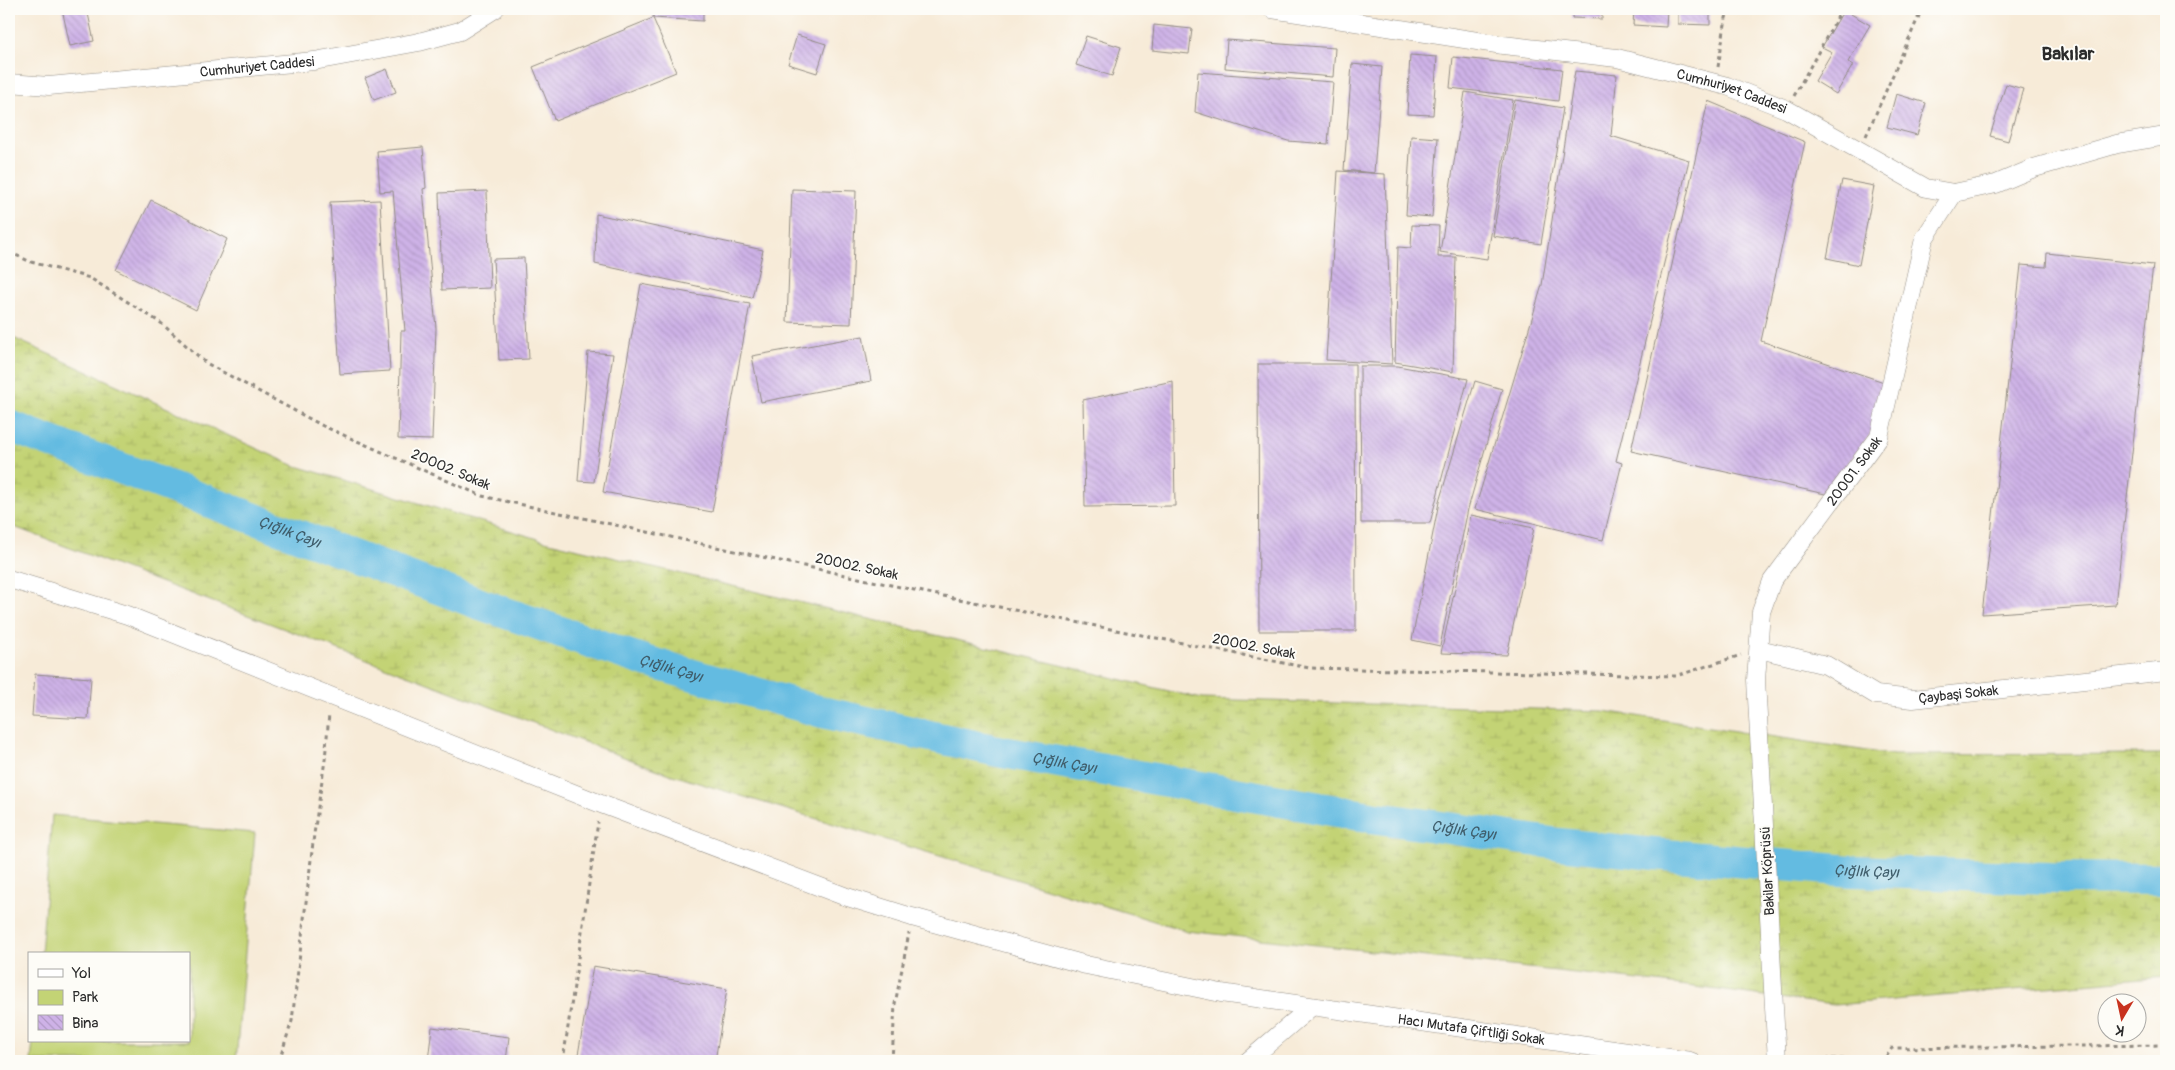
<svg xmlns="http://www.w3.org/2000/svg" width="2175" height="1070" viewBox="0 0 2175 1070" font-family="Pangolin,sans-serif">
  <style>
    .wetland { fill: url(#wetland-marsh); stroke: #777f50 }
    .green { fill: #c3d375; stroke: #777f50 }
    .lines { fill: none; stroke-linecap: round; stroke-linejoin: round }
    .river { stroke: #64bbe1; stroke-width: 32 }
    .building { fill: url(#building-back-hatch) }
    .minor-casing { stroke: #918b82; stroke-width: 19 }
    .path { stroke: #918b82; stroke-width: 3; stroke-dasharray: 4 4; stroke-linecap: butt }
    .minor { stroke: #fff; stroke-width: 18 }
    .labels { text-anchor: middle; stroke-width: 4; stroke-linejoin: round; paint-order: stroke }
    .street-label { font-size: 14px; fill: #2b2b2b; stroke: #fdfcf7 }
    .water-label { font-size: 15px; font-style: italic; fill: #3f5d6b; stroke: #fdfcf7 }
    .district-label { font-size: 19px; font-weight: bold; fill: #2b2b2b; stroke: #fdfcf7 }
  </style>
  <defs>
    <pattern id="wetland-marsh" width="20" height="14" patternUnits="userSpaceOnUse" patternTransform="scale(1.25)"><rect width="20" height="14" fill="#c3d375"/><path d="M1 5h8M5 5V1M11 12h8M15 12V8" fill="none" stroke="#a8b565"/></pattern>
    <pattern id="building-back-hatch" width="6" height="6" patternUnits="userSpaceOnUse" patternTransform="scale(1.25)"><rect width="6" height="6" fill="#ceb2e7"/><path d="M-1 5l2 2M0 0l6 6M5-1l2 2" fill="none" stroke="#b199c6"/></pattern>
  </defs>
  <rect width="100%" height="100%" fill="#fdfcf7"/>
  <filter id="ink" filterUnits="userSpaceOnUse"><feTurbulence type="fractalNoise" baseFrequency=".02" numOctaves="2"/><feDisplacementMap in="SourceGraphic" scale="10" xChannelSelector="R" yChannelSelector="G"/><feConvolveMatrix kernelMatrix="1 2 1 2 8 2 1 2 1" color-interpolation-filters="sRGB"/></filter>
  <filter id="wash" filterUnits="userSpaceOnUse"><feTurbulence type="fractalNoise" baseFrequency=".0096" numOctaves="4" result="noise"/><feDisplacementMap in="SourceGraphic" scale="20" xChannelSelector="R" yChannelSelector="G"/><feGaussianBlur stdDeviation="1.12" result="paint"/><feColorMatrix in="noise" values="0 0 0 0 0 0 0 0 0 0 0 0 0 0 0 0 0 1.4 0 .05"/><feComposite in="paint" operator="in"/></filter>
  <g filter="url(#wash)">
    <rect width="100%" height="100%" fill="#f7ebd8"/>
    <path class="wetland" d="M9 336 293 465 545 541 1202 699 1603 711 1894 755 2166 754V977L1834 1005 1649 981 1187 931 669 774 9 525Z"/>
    <path class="green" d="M52 815 255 833 236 1061H31L33 1041H189V954H41Z"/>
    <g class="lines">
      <path class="river" id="s1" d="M9 426 480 604 645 661 822 712 1002 752 1371 817 1559 844 1654 854 1851 871 2049 878 2166 879"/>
    </g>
    <g id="blocks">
      <path class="building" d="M62 9H87L94 41 70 46Z
        M654 9H703V21L653 18Z
        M1573 9H1602V19L1572 18Z
        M1634 9H1667L1666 27 1633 25Z
        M1678 9H1710V25L1678 24Z
        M1844 10 1870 25 1848 62 1853 65 1836 94 1815 81 1832 52 1822 47Z
        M653 18 676 72 555 121 533 67Z
        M1154 25 1192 29 1189 54 1152 50Z
        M797 35 826 44 817 73 788 64Z
        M1086 36 1121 47 1112 76 1076 65Z
        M1227 40 1335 48 1333 77 1225 68Z
        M1410 55 1437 57 1433 115 1407 114Z
        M1453 57 1562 69 1558 101 1450 88Z
        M1352 64 1382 67 1374 173 1344 170Z
        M387 69 396 92 374 100 365 78Z
        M1575 71 1617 75 1611 136 1689 160 1616 461 1622 463 1603 540 1475 509 1542 285Z
        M1198 72 1333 82 1328 144 1288 141 1195 112Z
        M2006 84 2023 89 2008 141 1990 136Z
        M1465 92 1513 100 1487 259 1440 252Z
        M1896 94 1926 103 1917 135 1887 127Z
        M1515 100 1563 108 1541 244 1493 236Z
        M1708 101 1805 142 1761 341 1884 382 1874 430 1825 494 1631 451Z
        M1411 136 1438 138 1432 217 1406 215Z
        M423 147 426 188 423 189 436 328 432 440 398 439 401 331H405L393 191 380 192 377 151Z
        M1338 171 1385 174 1392 364 1326 360Z
        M1842 180 1874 186 1859 265 1827 258Z
        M792 189 856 191 851 324 787 322Z
        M487 191 490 288 442 290 439 193Z
        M151 200 227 239 196 310 116 270Z
        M380 200 390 371 340 374 330 202Z
        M596 214 763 250 752 298 595 264Z
        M1412 225 1439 226 1438 257H1456L1453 372 1395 362 1398 247 1411 248Z
        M2047 253 2153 265 2115 605 1982 614 2021 265 2046 267Z
        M524 258 529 359 499 360 493 259Z
        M641 284 750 304 712 512 603 492Z
        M863 336 871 381 761 402 752 356Z
        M588 352 613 354 594 482 578 481Z
        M1258 364H1355L1356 631H1259Z
        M1360 366H1398L1468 379 1430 523H1361Z
        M1173 381 1175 506 1085 507 1083 400Z
        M1475 381 1502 389 1468 509 1440 646 1412 640 1439 502Z
        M1471 515 1534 528 1507 655 1441 653Z
        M35 674 91 678 88 719 32 716Z
        M593 966 727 989 715 1061H577Z
        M432 1027 509 1037 506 1061H428Z"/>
    </g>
  </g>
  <g filter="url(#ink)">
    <use href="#blocks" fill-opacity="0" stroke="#918b82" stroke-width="1"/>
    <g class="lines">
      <defs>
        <g id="minor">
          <path id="s2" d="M1272 9 1503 45 1617 58 1727 86 1786 109 1926 188 1954 193 1996 184 2034 168 2117 144 2166 136"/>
          <path id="s3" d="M9 83 49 86 314 61 419 42 460 31 495 9"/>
          <path id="s4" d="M9 579 127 615 601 804 844 896 912 917 1086 965 1221 993 1690 1061"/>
          <path id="s5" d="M1759 649 1826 665 1876 695 1913 699 2166 671"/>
          <path d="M1248 1061 1311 1007"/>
          <path id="s6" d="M1777 1061 1756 680 1761 612 1772 581 1879 437 1924 239 1954 193"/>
        </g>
      </defs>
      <use href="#minor" class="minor-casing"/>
      <path class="path" d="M1718 67 1726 18 1729 9
        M1794 96 1842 9
        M1866 136 1922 9
        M9 252 31 262 90 278 161 323 206 363 323 426 482 496 923 592 1309 668 1676 676 1741 655
        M1792 1058 1884 1060 1892 1048 2166 1045
        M279 1061 292 1021 314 834 325 760 329 714
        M563 1061 598 822
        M892 1061 895 1004 909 933"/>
      <use href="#minor" class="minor"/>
    </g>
  </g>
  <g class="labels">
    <g class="street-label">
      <text dy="5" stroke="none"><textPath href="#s3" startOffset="249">Cumhuriyet Caddesi</textPath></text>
      <text dy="5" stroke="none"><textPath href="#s2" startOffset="468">Cumhuriyet Caddesi</textPath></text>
      <text transform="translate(451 469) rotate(23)" y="5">20002. Sokak</text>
      <text dy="5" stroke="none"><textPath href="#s6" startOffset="620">20001. Sokak</textPath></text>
      <text transform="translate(857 566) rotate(12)" y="5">20002. Sokak</text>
      <text transform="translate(1254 646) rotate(11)" y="5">20002. Sokak</text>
      <text dy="5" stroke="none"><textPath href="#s5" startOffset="210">Çaybaşi Sokak</textPath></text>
      <text transform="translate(1767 871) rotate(-93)" y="5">Bakilar Köprüsü</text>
      <text dy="5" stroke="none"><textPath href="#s4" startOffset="1536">Hacı Mutafa Çiftliği Sokak</textPath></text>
    </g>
    <g class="water-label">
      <text dy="5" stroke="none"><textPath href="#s1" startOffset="300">Çığlık Çayı</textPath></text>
      <text dy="5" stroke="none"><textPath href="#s1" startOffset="705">Çığlık Çayı</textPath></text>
      <text dy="5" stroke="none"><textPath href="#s1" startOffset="1110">Çığlık Çayı</textPath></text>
      <text dy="5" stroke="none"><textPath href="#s1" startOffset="1515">Çığlık Çayı</textPath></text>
      <text dy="5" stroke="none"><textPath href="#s1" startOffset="1920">Çığlık Çayı</textPath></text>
    </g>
    <g class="district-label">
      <text x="2068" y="60">Bakılar</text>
    </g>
  </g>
  <rect width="2175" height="1070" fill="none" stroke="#fdfcf7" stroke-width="30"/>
  <rect x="28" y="952" width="162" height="90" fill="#fdfcf7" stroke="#a9a8a5"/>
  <rect x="38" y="969" width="25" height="8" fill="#ffffff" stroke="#a9a8a5"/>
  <text x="72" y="978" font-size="15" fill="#2b2b2b">Yol</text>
  <rect x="38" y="990" width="25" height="15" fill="#c3d375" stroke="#a9a8a5"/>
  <text x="72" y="1002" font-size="15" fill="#2b2b2b">Park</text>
  <rect x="38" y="1015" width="25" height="15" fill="url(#building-back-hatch)" stroke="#a9a8a5"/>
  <text x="72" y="1028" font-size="15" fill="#2b2b2b">Bina</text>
  <g transform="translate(2122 1018) rotate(189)"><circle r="24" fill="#fdfcf7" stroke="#a9a8a5"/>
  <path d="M0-4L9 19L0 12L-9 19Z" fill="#c8321e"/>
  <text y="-8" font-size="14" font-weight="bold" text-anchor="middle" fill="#2b2b2b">K</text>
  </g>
</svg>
